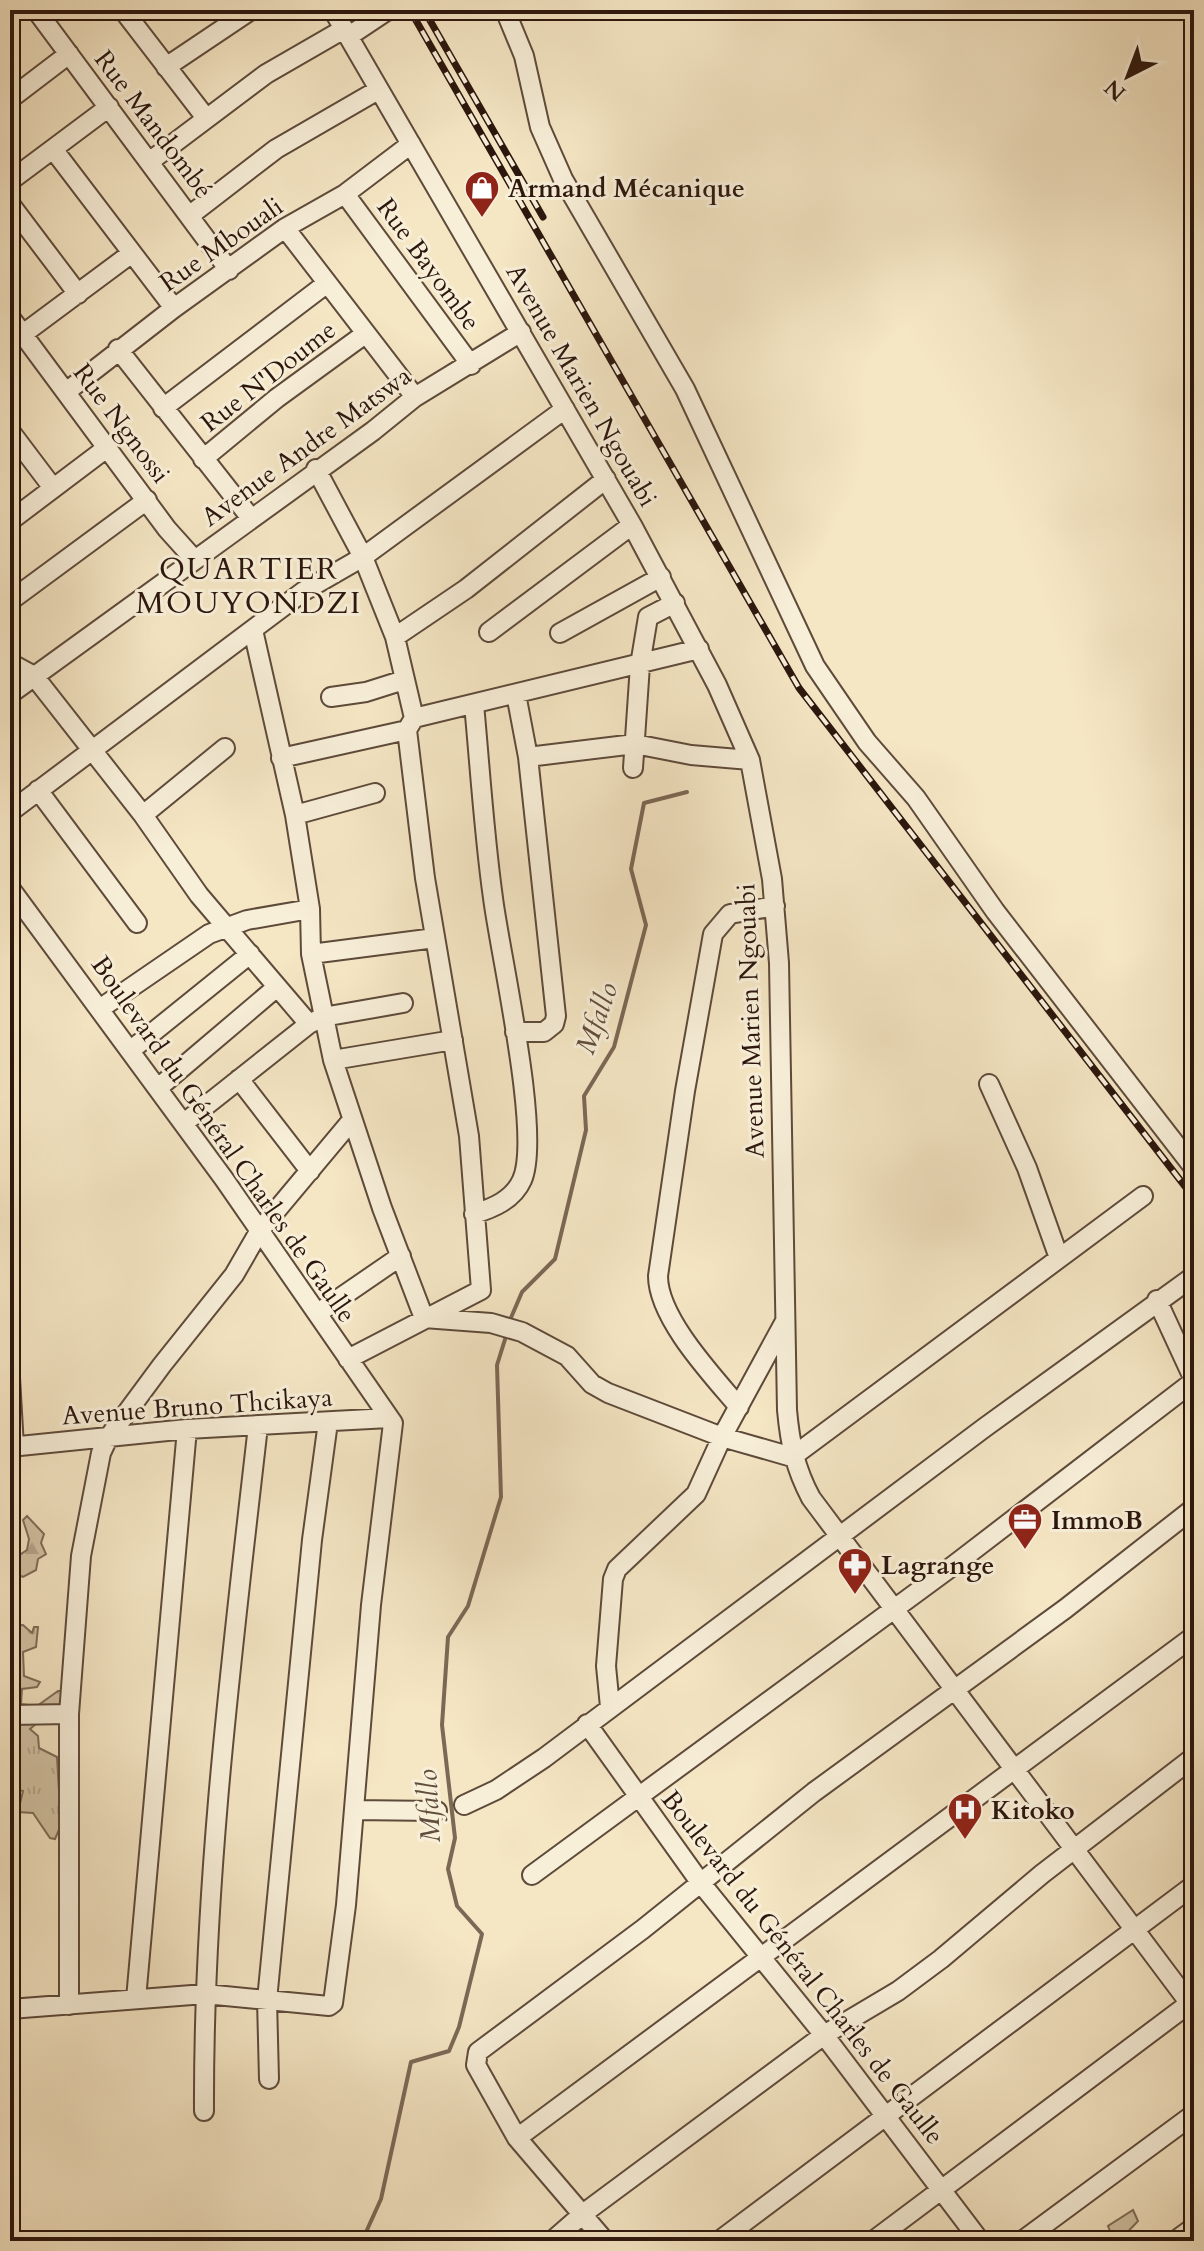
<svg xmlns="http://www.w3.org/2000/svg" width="1204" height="2251" viewBox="0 0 1204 2251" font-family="Cardo,serif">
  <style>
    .grass { fill: url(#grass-tufts); stroke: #806c59; stroke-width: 2 }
    .forest { fill: url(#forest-firs); stroke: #806c59; stroke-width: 2 }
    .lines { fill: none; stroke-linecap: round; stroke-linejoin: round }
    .stream { stroke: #7c6856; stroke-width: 4 }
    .minor-casing { stroke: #5e4a3b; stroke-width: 22 }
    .minor { stroke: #f8efd9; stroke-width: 18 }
    .rail-casing { stroke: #2c160d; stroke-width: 7 }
    .rail { stroke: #f8efd9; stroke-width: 4; stroke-dasharray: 12; stroke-linecap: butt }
    .labels { text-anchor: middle; stroke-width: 6; stroke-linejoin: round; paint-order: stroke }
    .street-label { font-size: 26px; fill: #2c160d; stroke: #f8efd9 }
    .poi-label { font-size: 26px; font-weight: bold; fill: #2c160d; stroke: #f8efd9; text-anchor: start }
    .water-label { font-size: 28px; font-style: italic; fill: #614d3d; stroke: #f8efd9 }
    .quarter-label { font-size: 30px; letter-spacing: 2px; fill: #2c160d; stroke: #f8efd9 }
  </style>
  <defs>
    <pattern id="grass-tufts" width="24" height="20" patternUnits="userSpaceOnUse" patternTransform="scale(2)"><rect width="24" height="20" fill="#d3c3a5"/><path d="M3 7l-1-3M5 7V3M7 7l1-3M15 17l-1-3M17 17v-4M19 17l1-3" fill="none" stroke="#b5a78d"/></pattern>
    <pattern id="forest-firs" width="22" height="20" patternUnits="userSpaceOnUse" patternTransform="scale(2)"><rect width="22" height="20" fill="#d3c3a5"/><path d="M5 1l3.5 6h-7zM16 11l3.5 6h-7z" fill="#b5a78d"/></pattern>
  </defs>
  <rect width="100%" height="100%" fill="#f5e6c4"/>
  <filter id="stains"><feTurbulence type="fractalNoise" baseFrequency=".0025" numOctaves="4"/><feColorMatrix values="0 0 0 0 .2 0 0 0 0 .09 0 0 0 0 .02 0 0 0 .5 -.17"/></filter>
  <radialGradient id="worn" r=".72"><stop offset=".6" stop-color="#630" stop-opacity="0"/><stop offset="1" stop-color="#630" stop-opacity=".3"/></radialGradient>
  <path class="grass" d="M23 1625 32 1633 34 1627H38L36 1647 23 1652 24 1676 40 1682 37 1687 22 1689 21 1704 37 1706 58 1691H65L67 1712 10 1714V1672L14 1657 10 1652V1626Z
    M42 1719 30 1729 38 1736 39 1748 57 1757 61 1825 55 1839 50 1838 33 1813 18 1812 23 1791 10 1788V1756L15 1755 10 1720Z
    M1133 2210 1138 2221 1122 2238 1110 2231 1108 2226Z"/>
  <path class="forest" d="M27 1516 44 1534 41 1543 46 1554 38 1559 36 1570 23 1577 12 1572 18 1556 27 1550 29 1539 23 1520Z"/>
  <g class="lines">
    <path class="stream" d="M510 1320 522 1292 555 1259 586 1130 584 1096 614 1047 646 925 631 869 644 803 687 792
      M362 2241 381 2199 411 2062 449 2051 459 2027 482 1934 457 1906 448 1869 455 1838 442 1725 448 1637 468 1606 501 1497 497 1365 507 1333"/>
    <defs>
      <path id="minor" d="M36 10 229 270
        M123 10 206 118
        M333 10 632 525 717 685 750 760 772 879 779 963 787 1410C790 1443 795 1468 811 1498L1194 2009
        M505 10 524 56 540 127 563 179 685 389 815 666 867 742 916 798 995 911 1194 1168
        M10 15 17 10
        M349 36 388 10
        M166 67 251 10
        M10 99 69 54
        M53 149 174 308
        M149 162 266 74 344 29
        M10 181 109 107
        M345 194 471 365
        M10 204 78 294
        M189 216 276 149 378 90
        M285 228 415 397
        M10 317 167 529 194 559
        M23 334 132 253
        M118 349 250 517
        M66 392 174 308 285 228 345 194 411 144
        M163 408 326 284
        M10 431 53 488
        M203 459 277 398 365 334
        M316 469 363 557 395 637 414 718 407 730 425 878 469 1136 481 1290 348 1359
        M10 521 108 447
        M10 601 147 500
        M253 630 295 815 310 909 311 954 333 1060 382 1208 424 1318 491 1323 522 1332 567 1356 592 1384 608 1393 722 1437 792 1457 1143 1196
        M489 632 632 525
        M560 633 661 577
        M395 637 466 589 606 479
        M10 663 34 676 143 815 199 895 309 1024
        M10 694 373 431 415 397 521 332
        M331 697 366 692 404 680
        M414 718 699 649
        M528 757 635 744 691 755 750 760
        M281 758 407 730
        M633 768 640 665 648 617 675 603
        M38 790 137 923
        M10 812 304 591 363 557 565 409
        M143 815 225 748
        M295 815 375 793
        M10 888 224 1179 393 1423 371 1605 346 1905 333 2003 329 2006 205 1994 10 2009
        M311 954 435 938
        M101 1008 209 934 247 920 310 909
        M515 1032H544L554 1024 556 1016 528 757 516 694
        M131 1050 250 954
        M333 1060 453 1040
        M239 1079 310 1171
        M989 1084 1027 1168 1059 1258
        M158 1088 277 987
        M184 1123 309 1024 323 1017 403 1003
        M474 1214C493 1208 513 1200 522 1180 542 1135 500 954 493 898 484 834 480 768 474 704
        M1157 1300 1194 1380
        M318 1313 401 1256
        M10 1378 14 1447
        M739 1407C712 1375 658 1318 658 1276L685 1091 713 934 730 914 775 906
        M10 1447 187 1429 389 1418
        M610 1707 606 1666 613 1579 617 1569 696 1494 722 1437 784 1323
        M10 1715 69 1714
        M587 1724 700 1882 824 2035 980 2241
        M464 1805 496 1790 544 1758 984 1428 1194 1276
        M354 1810 437 1811
        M532 1875 954 1565 1194 1381
        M136 1999 187 1429
        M69 2005V1714L81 1556 101 1453 108 1438 162 1365 234 1275 260 1230 352 1120
        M269 2079 267 2000 312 1540 328 1422
        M204 2111C203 1882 232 1654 258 1426
        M517 2138 1194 1636
        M552 2241 584 2213 824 2035 898 1991 941 1959 1042 1874 1194 1757
        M605 2241 517 2138 476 2065 478 2052 643 1929 814 1792 1065 1609 1194 1508
        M719 2241 1194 1885
        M873 2241 1194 2000
        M1022 2241 1194 2114
        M1175 2241 1194 2227"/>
    </defs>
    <use href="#minor" class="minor-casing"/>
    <use href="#minor" class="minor"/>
    <defs>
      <path id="rail" d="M410 10 799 688 1194 1198
        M424 10 543 217"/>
    </defs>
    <use href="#rail" class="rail-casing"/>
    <use href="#rail" class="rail"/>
  </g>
  <defs>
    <symbol id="shop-pin" viewBox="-11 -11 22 30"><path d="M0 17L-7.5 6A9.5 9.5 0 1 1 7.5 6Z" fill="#8f2418" stroke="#f8efd9"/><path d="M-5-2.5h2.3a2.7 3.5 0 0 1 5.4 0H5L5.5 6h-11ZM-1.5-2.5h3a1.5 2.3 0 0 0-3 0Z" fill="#fff"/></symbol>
    <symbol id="office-pin" viewBox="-11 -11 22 30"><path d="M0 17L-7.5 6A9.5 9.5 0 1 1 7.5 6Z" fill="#8f2418" stroke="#f8efd9"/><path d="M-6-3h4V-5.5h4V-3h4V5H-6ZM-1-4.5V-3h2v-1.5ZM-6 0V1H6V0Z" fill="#fff"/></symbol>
    <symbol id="pharmacy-pin" viewBox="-11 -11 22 30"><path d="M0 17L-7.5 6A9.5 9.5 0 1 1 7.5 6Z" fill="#8f2418" stroke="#f8efd9"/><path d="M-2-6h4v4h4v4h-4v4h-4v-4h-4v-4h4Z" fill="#fff"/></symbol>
    <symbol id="hospital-pin" viewBox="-11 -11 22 30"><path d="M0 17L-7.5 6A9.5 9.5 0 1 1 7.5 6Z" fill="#8f2418" stroke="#f8efd9"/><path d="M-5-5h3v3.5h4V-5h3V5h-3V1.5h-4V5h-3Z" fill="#fff"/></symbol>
  </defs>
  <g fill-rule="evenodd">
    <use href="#shop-pin" x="462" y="168" width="40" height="54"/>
    <use href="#office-pin" x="1005" y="1500" width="40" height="54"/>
    <use href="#pharmacy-pin" x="835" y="1545" width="40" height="54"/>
    <use href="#hospital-pin" x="945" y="1790" width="40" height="54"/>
  </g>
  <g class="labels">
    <g class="street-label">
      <text transform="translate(154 124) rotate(53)" y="9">Rue Mandombé</text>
      <text transform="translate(221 244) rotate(-35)" y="9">Rue Mbouali</text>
      <text transform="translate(429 264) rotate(54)" y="9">Rue Bayombe</text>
      <text transform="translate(268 376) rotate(-38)" y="9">Rue N'Doume</text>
      <text transform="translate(582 385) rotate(60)" y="9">Avenue Marien Ngouabi</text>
      <text transform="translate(122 423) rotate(53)" y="9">Rue Ngnossi</text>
      <text transform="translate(306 446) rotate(-36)" y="9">Avenue Andre Matswa</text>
      <text transform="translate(750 1021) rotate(-92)" y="9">Avenue Marien Ngouabi</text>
      <text transform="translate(224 1139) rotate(55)" y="9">Boulevard du Général Charles de Gaulle</text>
      <text transform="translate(197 1406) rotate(-4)" y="9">Avenue Bruno Thcikaya</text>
      <text transform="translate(803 1967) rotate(52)" y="9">Boulevard du Général Charles de Gaulle</text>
    </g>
    <g class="poi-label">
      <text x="508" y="197">Armand Mécanique</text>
      <text x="1051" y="1529">ImmoB</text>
      <text x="881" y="1574">Lagrange</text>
      <text x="991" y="1819">Kitoko</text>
    </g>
    <g class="water-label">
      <text transform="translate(596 1018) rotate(-70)" y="10">Mfallo</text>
      <text transform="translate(428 1806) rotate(-93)" y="10">Mfallo</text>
    </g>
    <g class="quarter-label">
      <text x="249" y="579">QUARTIER<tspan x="249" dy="34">MOUYONDZI</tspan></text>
    </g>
  </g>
  <rect width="1204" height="2251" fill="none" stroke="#f5e6c4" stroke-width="40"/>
  <rect x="12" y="12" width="1180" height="2227" fill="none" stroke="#2c160d" stroke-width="4"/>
  <rect x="20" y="20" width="1164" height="2211" fill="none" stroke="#2c160d" stroke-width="2"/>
  <g transform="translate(1128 76) rotate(222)" stroke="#f8efd9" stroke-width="6" paint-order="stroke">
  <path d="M0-6L14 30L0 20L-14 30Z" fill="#2c160d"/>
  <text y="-12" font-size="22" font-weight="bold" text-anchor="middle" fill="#2c160d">N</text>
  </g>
  <rect width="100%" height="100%" filter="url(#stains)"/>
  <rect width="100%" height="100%" fill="url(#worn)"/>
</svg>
